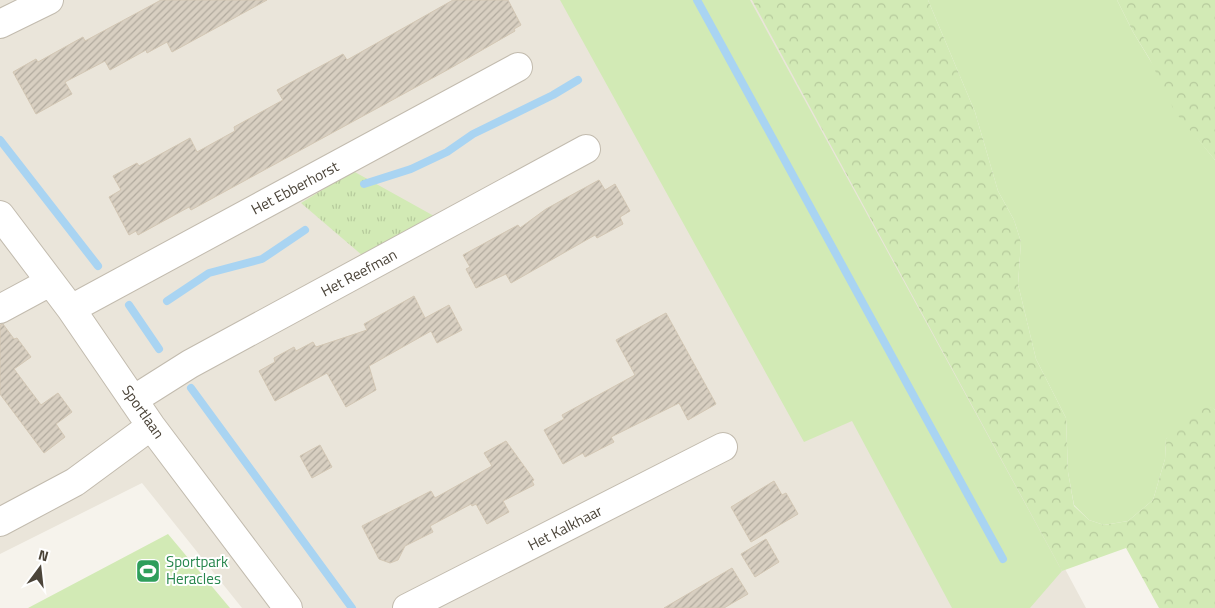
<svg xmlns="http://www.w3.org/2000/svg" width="1215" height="608" viewBox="0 0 1215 608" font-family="'Titillium Web',sans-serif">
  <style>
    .residential { fill: #eae5da }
    .grass { fill: #d2eab5 }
    .forest { fill: url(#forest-crowns) }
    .park { fill: url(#park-tufts) }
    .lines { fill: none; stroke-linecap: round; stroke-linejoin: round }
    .stream { stroke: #a9d4f2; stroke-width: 8 }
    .building { fill: url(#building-hatch); stroke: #d3c7b4 }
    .minor-casing { stroke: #c2bbae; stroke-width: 30 }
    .minor { stroke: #fff; stroke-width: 28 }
    .labels { text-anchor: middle; stroke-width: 4; stroke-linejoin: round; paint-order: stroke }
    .street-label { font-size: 15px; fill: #4b4439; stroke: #fff }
    .leisure-label { font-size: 15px; fill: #27864d; stroke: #fff; text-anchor: start }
  </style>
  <defs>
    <pattern id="forest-crowns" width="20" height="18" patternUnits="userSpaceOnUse" patternTransform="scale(1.25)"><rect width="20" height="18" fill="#d2eab5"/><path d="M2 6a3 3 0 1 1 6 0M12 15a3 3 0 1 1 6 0" fill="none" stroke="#b6ca9c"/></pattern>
    <pattern id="park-tufts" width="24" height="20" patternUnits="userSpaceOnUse" patternTransform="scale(1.25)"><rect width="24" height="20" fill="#d2eab5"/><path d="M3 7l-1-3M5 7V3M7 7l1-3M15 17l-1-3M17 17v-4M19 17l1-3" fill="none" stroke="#b6ca9c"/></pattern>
    <pattern id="building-hatch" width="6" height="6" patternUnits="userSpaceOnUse" patternTransform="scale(1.25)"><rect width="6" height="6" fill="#d8cfc1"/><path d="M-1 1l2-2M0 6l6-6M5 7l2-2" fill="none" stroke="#b1aa9e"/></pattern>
  </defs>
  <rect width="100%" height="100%" fill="#f6f3ec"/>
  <path class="residential" d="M0 0H759L1086 608H242L142 483 0 554Z"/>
  <path class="grass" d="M560 0H750L1062 571 1030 608H952L852 421 804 442Z
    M928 0H1117L1133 32 1198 139 1215 160V410L1211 407 1166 439 1165 459 1153 500 1128 521 1104 525 1089 520 1074 505 1068 472 1066 418 1036 359 1018 284 1021 242 1014 220 998 191 975 112Z
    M168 534 230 608H28Z"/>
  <path class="forest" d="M752 0H928L975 112 998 191 1014 220 1021 242 1018 284 1036 359 1066 418 1068 472 1074 506 1089 520 1104 525 1128 521 1153 500 1165 459 1166 439 1180 420 1197 408 1212 407 1215 410V608H1159L1126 548 1062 571Z
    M1117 0H1215V160L1175 112 1149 58 1133 32Z"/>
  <path class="park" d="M353 171 434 216 363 256 301 203Z"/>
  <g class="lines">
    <path class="stream" d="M697 0 1003 559
      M0 140 98 266
      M364 184 411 169 447 152 473 134 553 95 578 80
      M167 301 209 273 262 259 305 230
      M129 305 159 349
      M191 388 352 608"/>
  </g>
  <path class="building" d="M161 0H267L172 52 167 42 147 53 146 50 110 70 105 61 65 82 72 94 36 114 13 72 36 59 38 62 83 37 85 41Z
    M453 0H508L521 25 514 29 515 31 449 69 191 210 189 207 138 235 136 231 129 235 109 197 121 190 113 176 137 163 139 166 190 138 197 152 235 131 234 127 283 100 277 90 343 54 347 60Z
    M599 180 605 190 615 184 630 211 620 217 623 224 597 238 595 235 511 283 506 274 476 288 466 269 470 267 463 255 518 225 520 228 546 209Z
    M414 296 425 318 449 305 462 330 437 343 431 331 369 366 376 390 346 407 327 373 275 401 259 371 275 362 274 358 294 347 296 351 313 342 316 347 367 330 364 324Z
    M666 313 716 404 688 420 679 403 611 437 614 442 585 457 583 453 563 464 544 430 564 419 562 415 635 375 616 340Z
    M3 324 14 339 17 338 31 357 14 369 41 405 58 393 72 412 56 424 65 437 44 453 0 394V325Z
    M506 441 534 480 532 481 534 485 503 501 509 512 487 524 476 504 472 506 471 504 430 526 433 532 405 546 398 560 390 563 379 559 362 526 431 491 435 498 492 466 484 453Z
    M320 445 332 467 312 478 300 456Z
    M774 481 782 495 786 493 798 514 751 542 731 507Z
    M766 539 779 562 755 577 741 554Z
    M732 568 748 594 724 608H664Z"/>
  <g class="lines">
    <defs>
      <path id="minor" d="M0 24 49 0
        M0 215 71 309 151 426 288 608
        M0 309 50 282
        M71 309 518 67
        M133 400 190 364 586 149
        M0 522 75 482 151 426
        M407 608 723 447"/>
    </defs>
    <use href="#minor" class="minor-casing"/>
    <use href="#minor" class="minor"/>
  </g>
  <defs>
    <symbol id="stadium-square" viewBox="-11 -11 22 22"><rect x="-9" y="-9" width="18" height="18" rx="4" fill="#2e9e5b" stroke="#fff"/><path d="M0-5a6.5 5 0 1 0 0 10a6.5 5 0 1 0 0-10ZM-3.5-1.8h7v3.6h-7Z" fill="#fff"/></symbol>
  </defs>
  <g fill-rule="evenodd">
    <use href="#stadium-square" x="134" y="557" width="28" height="28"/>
  </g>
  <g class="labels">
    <g class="street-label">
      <text transform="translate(295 188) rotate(-28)" y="5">Het Ebberhorst</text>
      <text transform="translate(359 273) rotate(-28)" y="5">Het Reefman</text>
      <text transform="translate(143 412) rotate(55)" y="5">Sportlaan</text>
      <text transform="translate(565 528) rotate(-27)" y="5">Het Kalkhaar</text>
    </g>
    <g class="leisure-label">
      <text x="166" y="567">Sportpark<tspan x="166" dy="17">Heracles</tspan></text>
    </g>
  </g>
  <g transform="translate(40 568) rotate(15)" stroke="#ffffff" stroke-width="4" paint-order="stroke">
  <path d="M0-4L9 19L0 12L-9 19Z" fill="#4b4439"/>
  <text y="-8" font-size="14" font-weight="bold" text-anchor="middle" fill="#4b4439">N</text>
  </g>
</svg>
